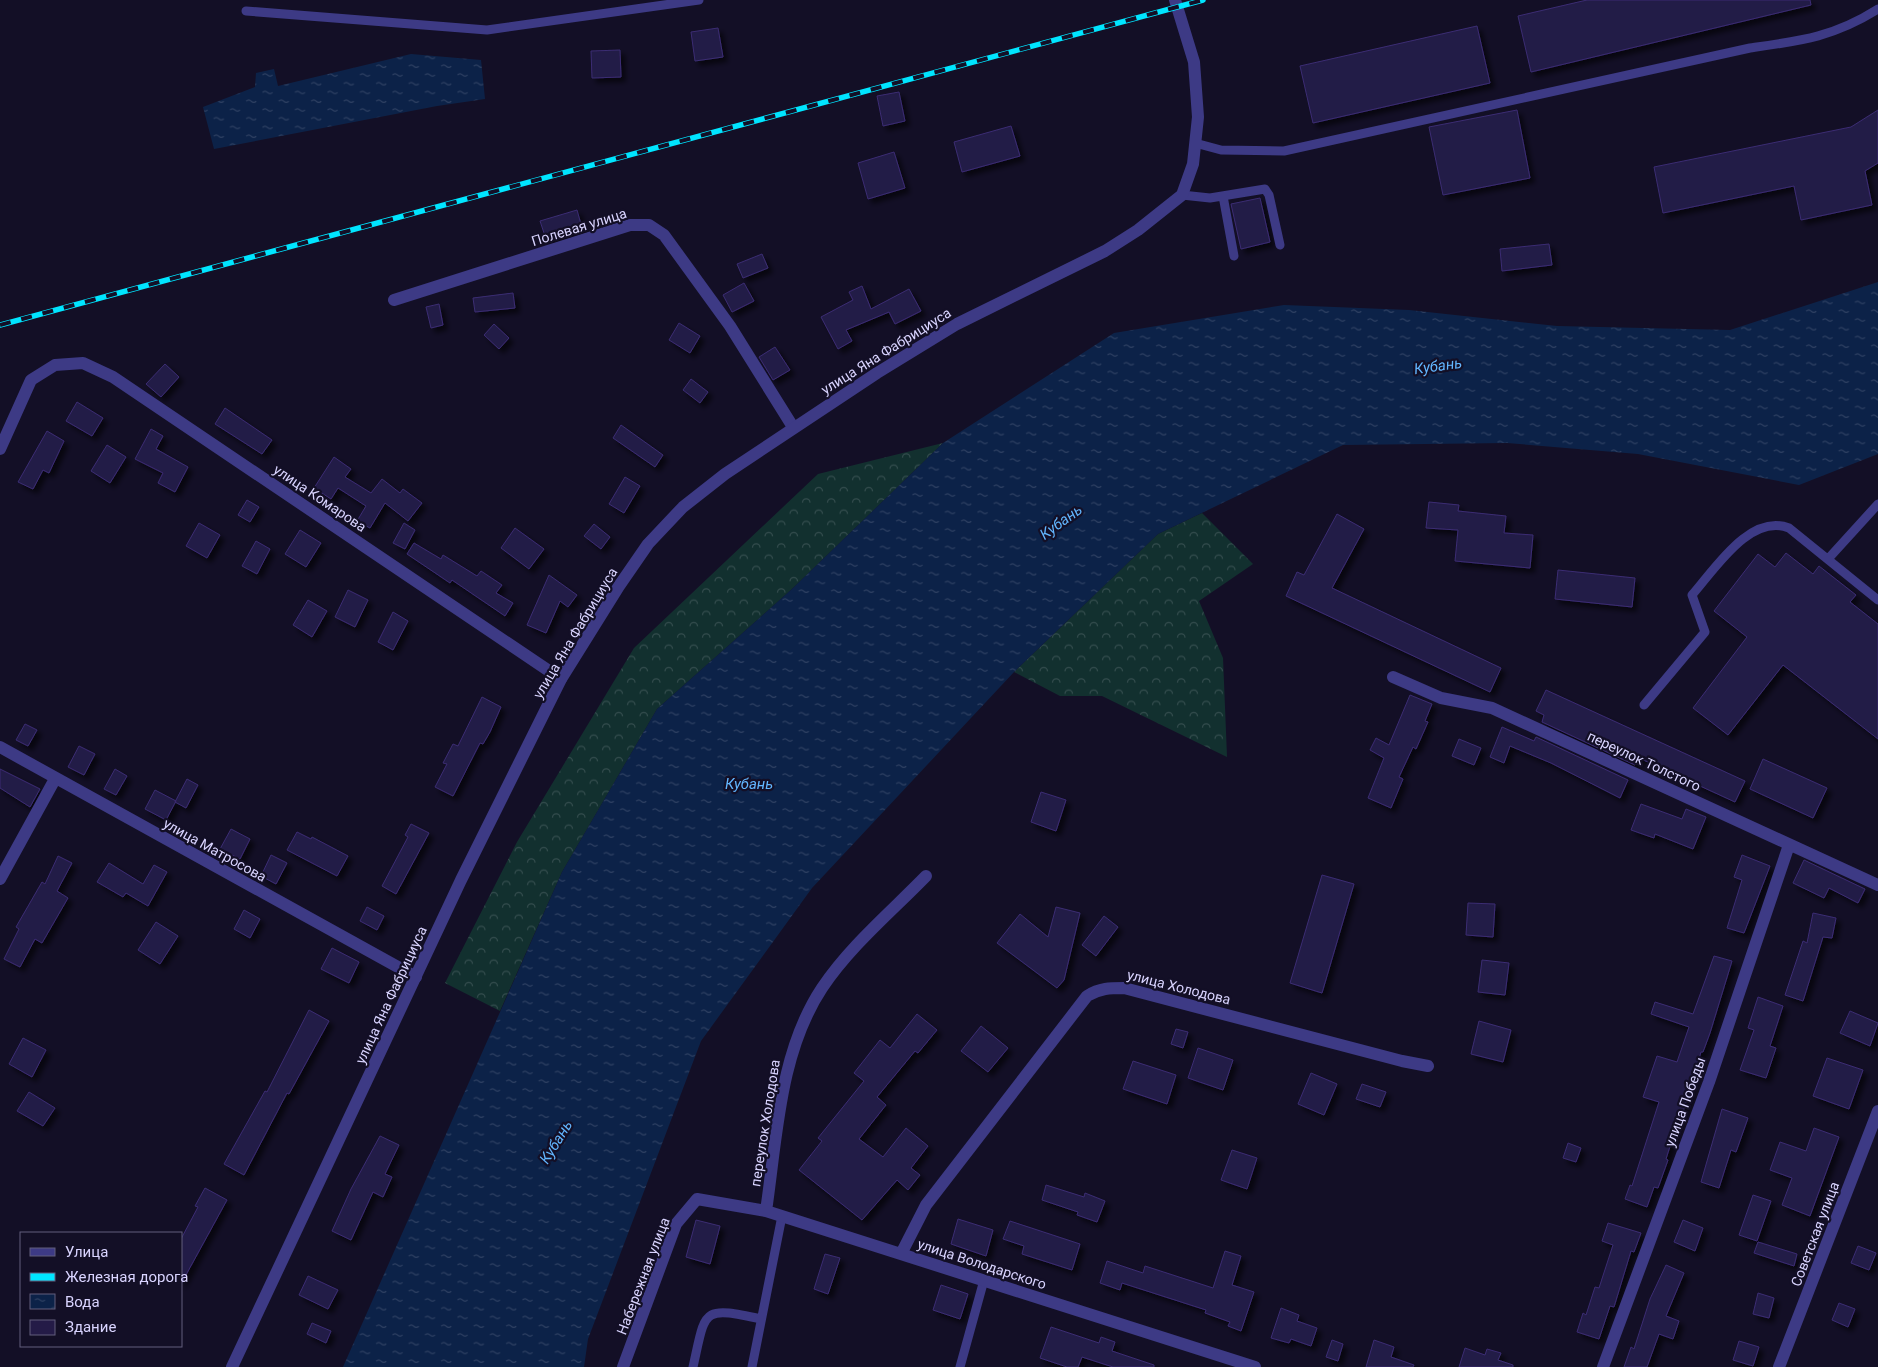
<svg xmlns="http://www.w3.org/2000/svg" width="1878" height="1367" viewBox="0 0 1878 1367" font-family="Roboto,sans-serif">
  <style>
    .forest { fill: url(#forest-crowns) }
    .water { fill: url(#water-ripples) }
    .building { fill: #241b47; stroke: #3b2d73; filter: url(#shadow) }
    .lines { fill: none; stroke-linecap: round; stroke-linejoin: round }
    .service { stroke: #3d3a85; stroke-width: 9 }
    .minor { stroke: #3d3a85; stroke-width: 12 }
    .tertiary { stroke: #3d3a85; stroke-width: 12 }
    .rail-casing { stroke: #00e5ff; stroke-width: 5.5 }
    .rail { stroke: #130f26; stroke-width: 4; stroke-dasharray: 11; stroke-linecap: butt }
    .labels { text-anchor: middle; stroke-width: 4.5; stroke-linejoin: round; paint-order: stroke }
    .street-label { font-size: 14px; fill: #d9d4ff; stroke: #130f26 }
    .water-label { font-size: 15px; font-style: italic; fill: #62b6ff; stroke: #130f26 }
  </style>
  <defs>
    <pattern id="forest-crowns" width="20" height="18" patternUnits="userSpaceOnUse" patternTransform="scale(1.25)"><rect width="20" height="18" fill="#12302f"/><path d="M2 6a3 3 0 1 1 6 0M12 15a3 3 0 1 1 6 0" fill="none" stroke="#344d4e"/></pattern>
    <pattern id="water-ripples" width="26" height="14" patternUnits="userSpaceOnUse" patternTransform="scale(1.25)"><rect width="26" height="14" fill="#0c2248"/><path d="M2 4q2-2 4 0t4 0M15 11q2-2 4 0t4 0" fill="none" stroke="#2f4163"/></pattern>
    <filter id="shadow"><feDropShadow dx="4.5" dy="4.5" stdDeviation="2.5" flood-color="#0009"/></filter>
  </defs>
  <rect width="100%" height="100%" fill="#130f26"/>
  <path class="forest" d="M943 443 792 589 657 709 562 872 500 1011 445 983 517 842 634 648 818 474Z
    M1202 513 1253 564 1199 601 1223 658 1227 757 1102 696H1060L1014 672 1158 534Z"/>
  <path class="water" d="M411 54 481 60 485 99 437 106 214 149 203 107 255 87 256 73 274 69 278 86Z
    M1878 282V454L1799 485 1638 454 1507 443 1343 445 1158 534 1014 672 812 888 701 1041 588 1339 584 1367H343L562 872 657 709 792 589 943 443 1114 333 1284 305 1409 310 1557 326 1730 330Z"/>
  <path class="building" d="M1587 0H1810L1811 5 1531 72 1518 16Z
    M1477 26 1490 83 1313 123 1300 66Z
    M718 28 723 57 695 61 691 32Z
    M620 50 621 77 592 78 591 51Z
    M899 92 905 121 883 126 877 96Z
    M1517 110 1530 178 1443 195 1429 127Z
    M1878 110V163L1865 171 1872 205 1801 220 1794 186 1663 213 1654 167 1851 127Z
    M1011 126 1020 156 962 172 954 142Z
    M894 152 905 188 868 199 858 163Z
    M1260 198 1270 242 1241 249 1231 204Z
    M577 210 582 228 546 239 540 221Z
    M1549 244 1552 265 1502 271 1500 249Z
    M762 254 768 268 743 278 737 264Z
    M744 283 754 301 732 312 723 295Z
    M862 286 871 309 909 289 921 311 895 324 889 312 846 330 852 341 838 349 821 317 853 300 849 292Z
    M513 293 515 308 475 312 473 298Z
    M439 304 443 325 431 328 426 307Z
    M679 323 700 336 690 353 669 340Z
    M494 324 509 338 499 349 484 335Z
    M775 347 790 370 773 380 759 357Z
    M165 364 179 377 161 397 146 384Z
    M691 379 708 392 700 403 683 390Z
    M77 402 103 418 92 436 66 421Z
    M225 408 272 440 262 454 215 424Z
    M621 425 663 455 655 467 613 438Z
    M151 429 163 436 156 449 188 467 175 492 158 483 163 473 135 459Z
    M47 431 64 441 49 473 43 470 33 489 18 482Z
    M107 445 126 457 110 483 91 471Z
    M334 457 351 469 345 477 371 493 382 479 400 493 403 489 422 503 408 521 385 503 370 528 357 521 366 506 338 488 331 499 314 488Z
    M625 477 640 486 624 513 609 504Z
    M247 500 259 507 250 522 238 515Z
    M1429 502 1459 505 1458 511 1506 516 1504 533 1533 535 1530 568 1455 561 1458 530 1426 528Z
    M1337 514 1364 529 1332 588 1501 668 1490 692 1286 596 1297 572 1304 575Z
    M199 523 220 535 207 558 186 546Z
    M404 523 415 530 405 549 393 543Z
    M594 524 610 537 601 549 584 536Z
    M515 528 544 549 529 569 501 548Z
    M300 530 321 543 306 567 285 554Z
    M256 541 270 549 257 574 242 566Z
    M414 543 441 559 443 555 477 576 481 571 502 585 496 593 513 603 505 616 452 580 450 583 407 554Z
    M1786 553 1813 574 1819 566 1856 595 1850 602 1878 624V739L1783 665 1728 735 1693 708 1747 637 1714 611 1758 554 1775 567Z
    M1558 570 1635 578 1632 607 1555 599Z
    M549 575 577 595 568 607 560 601 546 633 527 625Z
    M348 590 368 600 355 627 335 617Z
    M308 600 327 611 312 637 293 625Z
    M393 612 408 621 393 650 378 642Z
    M1546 690 1745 781 1735 802 1639 758 1635 765 1542 722 1544 715 1536 711Z
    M1410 695 1432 704 1425 721 1428 722 1416 749 1413 747 1399 777 1403 779 1391 808 1368 798 1384 758 1370 750 1376 738 1389 745Z
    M482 697 501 707 490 732 483 744 480 743 453 796 435 787 447 764 443 763 453 744 458 746Z
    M25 724 37 730 28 746 16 740Z
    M1502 727 1534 741 1536 737 1628 780 1620 798 1551 763 1510 746 1504 763 1490 757Z
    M1459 739 1481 748 1474 765 1452 756Z
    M79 746 95 754 84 775 68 767Z
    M1763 759 1827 788 1813 818 1750 789Z
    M0 769 40 789 30 807 0 788Z
    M115 769 127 776 116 795 104 789Z
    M187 779 198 785 186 808 175 802Z
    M155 790 176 801 166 820 145 809Z
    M1041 792 1066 800 1056 831 1031 822Z
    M1641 804 1682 819 1686 809 1706 817 1693 849 1655 834 1654 838 1631 830Z
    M411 824 429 833 396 894 382 886 408 837 405 835Z
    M231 829 250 839 240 859 220 849Z
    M297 832 311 839 312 837 348 856 337 876 287 850Z
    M271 855 287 863 276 884 261 876Z
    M1742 855 1770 866 1744 933 1727 928 1742 880 1734 877Z
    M58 856 72 863 57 891 68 898 42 943 35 939 20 967 4 959 19 929 16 927 42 882 45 884Z
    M1804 860 1865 889 1858 903 1829 888 1824 898 1793 883Z
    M109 863 143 884 154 865 167 872 148 906 126 893 123 897 97 882Z
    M1322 875 1354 884 1322 993 1290 983Z
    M1468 903 1495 904 1493 937 1466 935Z
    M367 907 384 916 377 930 360 921Z
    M1056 907 1080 913 1064 980 1057 988 997 943 1020 914 1048 937Z
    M244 910 260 919 250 938 234 929Z
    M1813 913 1836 918 1832 938 1823 937 1803 1001 1785 995 1803 941 1807 943Z
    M1104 916 1118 927 1096 956 1082 945Z
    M156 922 178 936 160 964 138 950Z
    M332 948 359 962 349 983 321 969Z
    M1714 956 1732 961 1710 1033 1703 1052H1701L1683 1112 1681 1111 1666 1159 1668 1160 1658 1188 1654 1187 1647 1207 1625 1199 1630 1185 1632 1186 1659 1102 1643 1097 1657 1056 1677 1062 1689 1027 1651 1014 1655 1002 1693 1014Z
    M1482 960 1509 963 1505 995 1478 992Z
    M1758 997 1783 1006 1770 1046 1776 1048 1766 1078 1740 1070 1754 1030 1748 1028Z
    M309 1010 329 1021 289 1094 287 1093 244 1175 224 1164 265 1091 267 1092Z
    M1850 1011 1878 1023 1870 1046 1840 1033Z
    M917 1014 937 1030 918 1053 915 1051 877 1097 886 1105 859 1139 883 1157 906 1128 928 1146 911 1168 920 1175 908 1190 897 1180 862 1220 799 1170 822 1141 818 1138 864 1081 854 1073 880 1040 890 1048Z
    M1479 1021 1511 1030 1503 1062 1471 1054Z
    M981 1026 1008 1048 988 1072 961 1051Z
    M1176 1029 1188 1032 1183 1048 1171 1044Z
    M23 1038 46 1050 32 1077 9 1064Z
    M1198 1048 1233 1060 1223 1090 1188 1078Z
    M1827 1058 1863 1070 1849 1109 1813 1096Z
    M1133 1061 1176 1075 1167 1104 1123 1089Z
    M1311 1073 1337 1084 1324 1115 1298 1104Z
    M1362 1084 1386 1092 1380 1107 1356 1099Z
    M29 1092 55 1108 43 1126 17 1111Z
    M1722 1109 1748 1118 1736 1152 1731 1150 1719 1188 1701 1182Z
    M1814 1128 1839 1137 1810 1216 1782 1205 1792 1178 1770 1170 1780 1142 1806 1151Z
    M380 1136 399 1145 385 1174 392 1177 383 1197 373 1192 351 1240 332 1231 351 1189Z
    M1568 1143 1581 1148 1576 1162 1563 1158Z
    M1232 1150 1257 1158 1247 1189 1221 1180Z
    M1046 1185 1084 1197 1085 1193 1105 1201 1097 1222 1077 1215 1078 1212 1042 1200Z
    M205 1188 227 1200 181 1284V1239L198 1207 195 1206Z
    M1753 1195 1771 1201 1757 1241 1739 1235Z
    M958 1219 993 1230 986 1256 951 1244Z
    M696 1220 720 1226 710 1264 686 1257Z
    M1683 1220 1703 1228 1695 1251 1674 1242Z
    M1010 1221 1080 1244 1072 1270 1022 1254 1024 1246 1003 1239Z
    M1608 1223 1641 1233 1634 1252 1631 1251 1614 1307 1610 1306 1599 1339 1577 1332 1583 1313 1586 1315 1595 1287 1599 1288 1613 1245 1602 1241Z
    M1758 1242 1797 1254 1794 1266 1754 1253Z
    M1858 1246 1876 1253 1869 1270 1851 1263Z
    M1225 1251 1241 1256 1232 1285 1254 1292 1241 1331 1228 1326 1230 1322 1205 1313 1206 1310 1122 1283 1120 1290 1100 1283 1107 1261 1143 1273 1145 1266 1213 1288Z
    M825 1254 840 1258 828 1294 814 1289Z
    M1666 1265 1684 1273 1666 1316 1679 1321 1673 1339 1659 1334 1647 1367H1624L1631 1347 1634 1349 1650 1299Z
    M308 1276 338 1290 328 1309 299 1295Z
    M941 1285 968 1294 960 1319 933 1310Z
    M1758 1293 1774 1298 1769 1318 1753 1314Z
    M1839 1303 1855 1309 1848 1327 1832 1320Z
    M1281 1308 1299 1315 1297 1321 1317 1328 1311 1346 1291 1339 1289 1343 1271 1338Z
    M312 1323 331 1331 326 1343 307 1334Z
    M1051 1327 1099 1343 1101 1337 1115 1342 1112 1351 1154 1365V1367H1113L1082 1357 1078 1367H1067L1040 1358Z
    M1332 1340 1343 1344 1338 1361 1326 1357Z
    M1374 1340 1394 1347 1391 1357 1414 1365 1413 1367H1366Z
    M1739 1341 1759 1347 1753 1366 1733 1360Z
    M1465 1348 1485 1355 1487 1349 1501 1353 1498 1360 1513 1365V1367H1459Z"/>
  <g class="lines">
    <path class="service" d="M246 11 487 30 699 0
      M1195 143 1221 150 1284 151 1750 48C1800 41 1834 37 1878 9
      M1182 195 1210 198 1265 189 1269 195 1280 245
      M1223 196 1234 256
      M1828 559 1878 504
      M1644 705 1705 632 1692 595C1715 569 1750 513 1789 528L1878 600
      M693 1367C706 1309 701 1306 761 1319
      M752 1367 782 1216
      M960 1367 984 1280"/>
    <path class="minor" d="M394 300 630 225H649L664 235 730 326 793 427
      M0 449 31 380 55 365 83 363 113 377 561 679
      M1393 677 1441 698 1492 708 1878 885
      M0 747 416 977
      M0 879 55 779
      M766 1211C777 1137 779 1053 822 988 850 946 891 912 926 876
      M901 1254 926 1205 1087 996C1100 988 1110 988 1124 988L1402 1061 1428 1066
      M623 1367 676 1224 697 1199 766 1211 1255 1367
      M1603 1367 1709 1082 1789 845
      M1779 1367 1878 1111"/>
    <path class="tertiary" d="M232 1367 461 880 561 679 619 586 648 544 683 507 725 474 877 373 957 324 1105 251 1138 230 1182 195 1193 164 1198 117 1194 62 1175 0"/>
    <defs>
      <path id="rail" d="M0 325 1203 0"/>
    </defs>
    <use href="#rail" class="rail-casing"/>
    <use href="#rail" class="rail"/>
  </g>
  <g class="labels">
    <g class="street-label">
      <text transform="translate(579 227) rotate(-17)" y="5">Полевая улица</text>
      <text transform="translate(886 351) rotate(-32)" y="5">улица Яна Фабрициуса</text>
      <text transform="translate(320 498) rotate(34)" y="5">улица Комарова</text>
      <text transform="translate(575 633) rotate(-59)" y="5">улица Яна Фабрициуса</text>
      <text transform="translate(1644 761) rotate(25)" y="5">переулок Толстого</text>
      <text transform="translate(215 850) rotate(29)" y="5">улица Матросова</text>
      <text transform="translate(1179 987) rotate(14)" y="5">улица Холодова</text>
      <text transform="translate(391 995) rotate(-65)" y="5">улица Яна Фабрициуса</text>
      <text transform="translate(1685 1102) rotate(-70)" y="5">улица Победы</text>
      <text transform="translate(765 1123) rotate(-81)" y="5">переулок Холодова</text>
      <text transform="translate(1815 1234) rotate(-69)" y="5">Советская улица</text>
      <text transform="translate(982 1264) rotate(18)" y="5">улица Володарского</text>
      <text transform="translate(643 1276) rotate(-69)" y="5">Набережная улица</text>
    </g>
    <g class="water-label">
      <text transform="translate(1438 366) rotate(-8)" y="5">Кубань</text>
      <text transform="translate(1061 522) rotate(-36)" y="5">Кубань</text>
      <text x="749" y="789">Кубань</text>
      <text transform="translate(556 1142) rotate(-58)" y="5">Кубань</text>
    </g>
  </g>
  <rect x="20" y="1232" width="162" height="115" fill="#130f26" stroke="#625e7d"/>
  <rect x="30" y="1248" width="25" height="8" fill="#3d3a85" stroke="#625e7d"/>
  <text x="65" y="1257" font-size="15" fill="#d9d4ff">Улица</text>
  <rect x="30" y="1273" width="25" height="8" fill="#00e5ff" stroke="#625e7d"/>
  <text x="65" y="1282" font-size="15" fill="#d9d4ff">Железная дорога</text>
  <rect x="30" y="1294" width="25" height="15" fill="url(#water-ripples)" stroke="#625e7d"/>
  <text x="65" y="1307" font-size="15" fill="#d9d4ff">Вода</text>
  <rect x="30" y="1320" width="25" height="15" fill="#241b47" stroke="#625e7d"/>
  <text x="65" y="1332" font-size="15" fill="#d9d4ff">Здание</text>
</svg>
